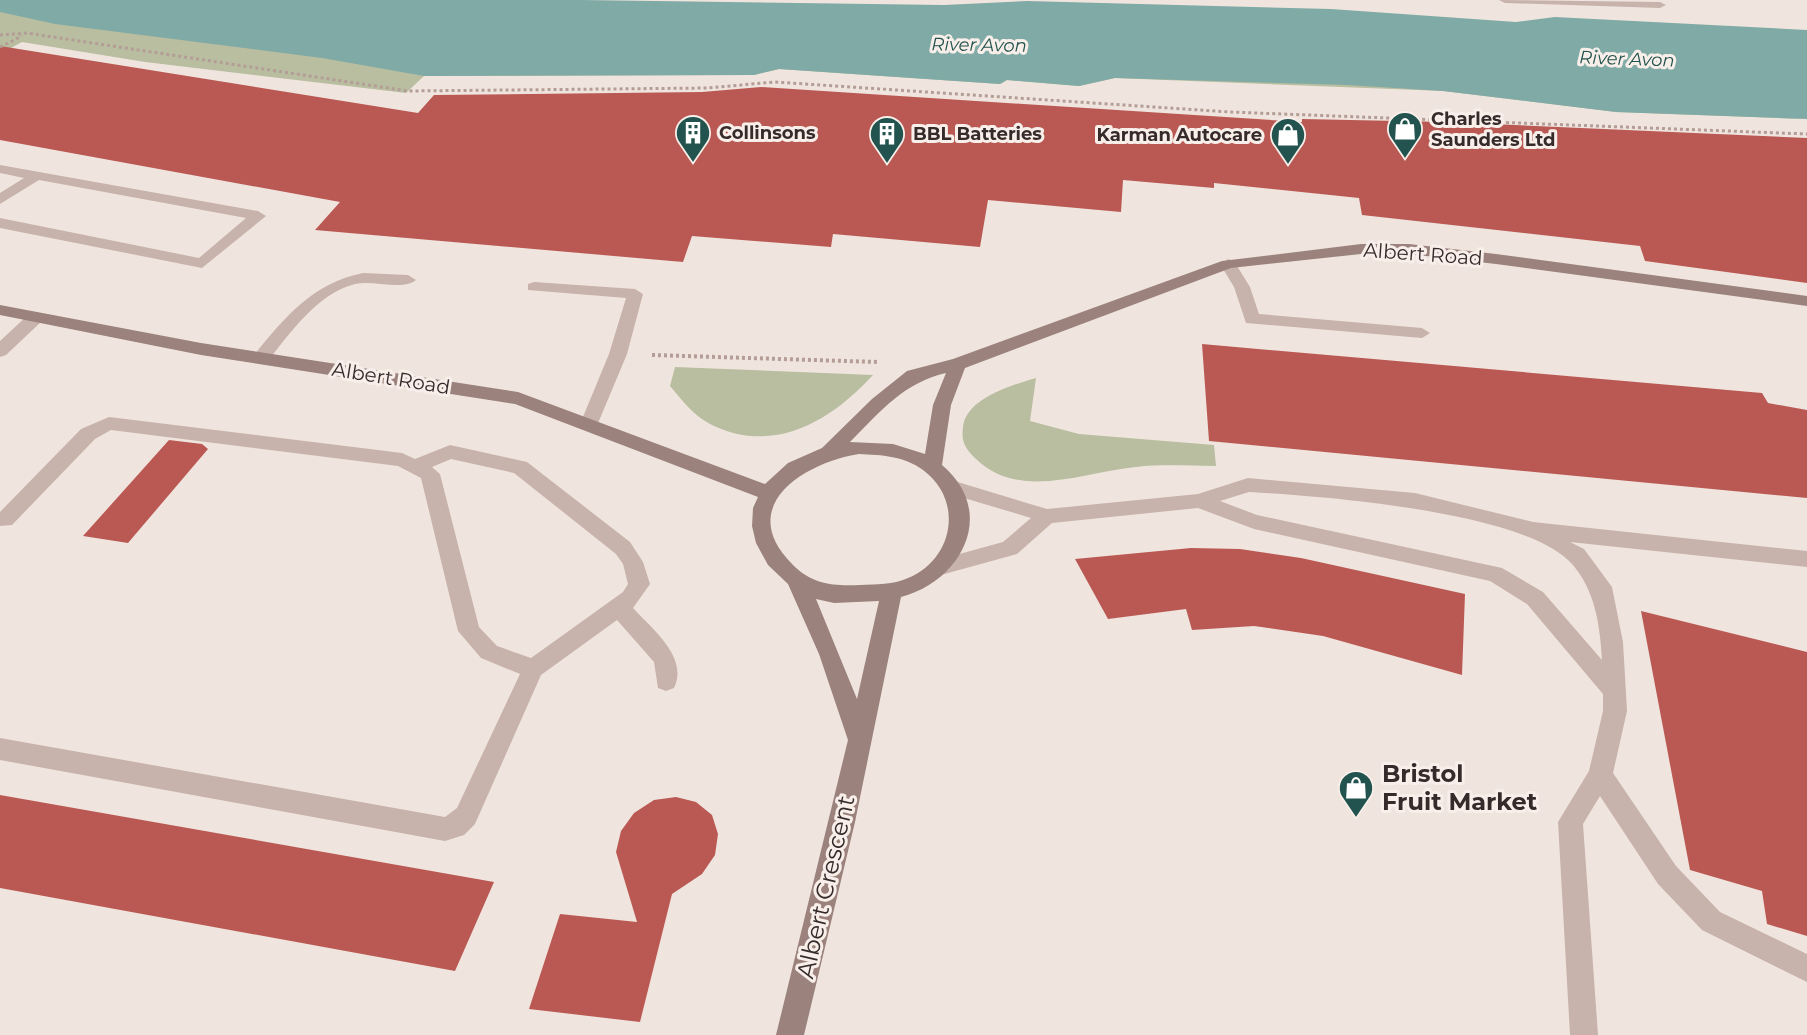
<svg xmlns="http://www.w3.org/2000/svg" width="1807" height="1035" viewBox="0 0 1807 1035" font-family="Montserrat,sans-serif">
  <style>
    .green { fill: #b9bea0 }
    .water { fill: #80aaa5 }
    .building { fill: #ba5953 }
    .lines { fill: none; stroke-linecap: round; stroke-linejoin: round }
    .path-far1 { stroke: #b39d96; stroke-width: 3; stroke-dasharray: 3 3; stroke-linecap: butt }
    .path { stroke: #b39d96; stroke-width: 4; stroke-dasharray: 3 3; stroke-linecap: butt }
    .lane { fill: #c7b3ab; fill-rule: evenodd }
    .secondary { fill: #9b827d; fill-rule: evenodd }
    .labels { text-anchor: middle; stroke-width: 6; stroke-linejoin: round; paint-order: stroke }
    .far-water-label { font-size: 18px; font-style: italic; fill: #23534e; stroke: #f8efea }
    .far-poi-label { font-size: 18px; font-weight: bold; fill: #362b2a; stroke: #f8efea; text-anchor: start }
    .street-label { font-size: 20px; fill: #362b2a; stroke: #f8efea }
    .near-poi-label { font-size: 24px; font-weight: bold; fill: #362b2a; stroke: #f8efea; text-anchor: start }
    .near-street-label { font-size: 24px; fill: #362b2a; stroke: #f8efea }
  </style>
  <rect width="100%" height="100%" fill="#f0e5de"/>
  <path class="green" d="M0 0 1139 65 1807 119 1616 112 1443 91 1115 78 1079 86 1007 80 1000 84 779 69 754 75 424 76 406 93 145 62 22 42 0 54Z
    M675 367 873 375C831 421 773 456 710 424 694 416 681 399 670 386Z
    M1036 378 1030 421 1079 434 1214 445 1216 466C1190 466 1162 464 1136 467 1084 472 1019 501 976 459 965 448 961 442 963 427 966 398 1013 385 1036 378Z"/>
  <path class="water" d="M0 0H582L944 5 1027 1 1331 9 1516 22 1555 17 1807 30V119L1616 112 1443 91 1347 85 1115 78 1079 86 1007 80 1000 84 779 69 754 75 424 76 322 58 55 24 0 12Z"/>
  <path class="building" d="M0 46 418 113 434 95 702 92 761 87 1302 122V119L1447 122 1807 138V283L1645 261 1640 246 1362 215 1359 198 1214 183V188L1123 180 1121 212 988 200 980 247 833 234 831 247 692 236 683 262 315 230 340 202 0 140Z
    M1202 344 1762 393 1768 403 1807 410V498L1209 441Z
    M169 440 202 444 208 449 128 543 83 536Z
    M1191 548 1240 549 1301 558 1465 594 1462 675 1323 636 1254 626 1192 630 1186 609 1108 619 1075 559Z
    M1641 611 1807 652V936L1767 924 1762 891 1690 870Z
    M0 795 494 882 455 971 0 888Z
    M676 797 696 802 712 815 718 834 715 855 702 874 672 894 640 1022 529 1009 560 914 637 922 616 852 621 831 634 813 654 800Z"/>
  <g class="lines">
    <path class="path-far1" d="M0 35 27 33 408 91 707 88 775 82 1230 112 1807 134
      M0 47 22 36"/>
    <path class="path" d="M652 355 878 362"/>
    <path class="lane" d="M1499 0 1660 2 1666 5 1660 8 1505 3Z
      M0 165 258 211 266 216 202 268 0 228V218L199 258 246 218 39 180 0 204V193L24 178 0 173Z
      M1228 259 1234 261 1250 287 1259 314 1422 328 1430 333 1422 338 1246 323 1234 287 1220 264Z
      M363 273 408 275 416 280C403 291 373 280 355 284 316 294 290 334 266 363H254L251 359 254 355C285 317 313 283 363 273Z
      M534 282 635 289 643 294 627 354 596 428H582L580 424 609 354 626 298 528 290V284Z
      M35 313 41 314V322L6 355 0 357V341L29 314Z
      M109 417 402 453 415 459 450 445 527 462 630 542 643 562 650 584 633 608C652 629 689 657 674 688L666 691 658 688 654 662 617 620 541 675 475 824 464 835 445 841 0 760V738L445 817 457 808 520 674 481 658 458 631 421 478 398 466 111 430 95 439 12 525 0 526V512L81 429ZM451 459 514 473 616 554 623 564 628 584 623 592 531 658 497 646 479 627 440 474 432 467Z
      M1248 478 1415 493 1533 522 1807 551V567L1570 542 1584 549 1612 587 1623 642 1627 711 1613 773 1676 866 1720 912 1807 954V982L1702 930 1658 884 1600 796 1583 824 1598 1035H1570L1558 822 1589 771 1603 711V694L1527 604 1490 581 1254 529 1198 508 1052 523 1017 554 941 575 934 573 931 567 934 561 1003 542 1031 518 944 492 941 487 951 480 1047 509 1198 494ZM1249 492C1319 496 1526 511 1572 564 1595 590 1600 625 1602 660L1543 592 1502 568 1257 515 1220 501Z"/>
    <path class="secondary" d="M1361 244H1409L1496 254 1807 296V306L1496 264 1409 254H1361L1231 268 965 368 951 405 942 465C998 512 962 581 901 597L855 822 804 1035H776L848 740 819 654 788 584 768 565 756 543 752 526 753 508 758 497 515 404 201 355 0 315V305L201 343 518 392 765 484 788 463 822 448 872 399 907 371 953 359 1222 261ZM946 373 933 405 925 454 893 444 850 442C881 411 903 383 946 373ZM859 454C882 455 904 456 923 470 964 500 954 559 908 578 893 585 876 584 860 585 834 586 813 585 793 565 734 507 803 463 859 454ZM816 599 834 603 879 601 857 699Z"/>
  </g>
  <defs>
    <symbol id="shop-pin" viewBox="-11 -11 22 30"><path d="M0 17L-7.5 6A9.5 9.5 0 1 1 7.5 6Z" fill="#23534e" stroke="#f8efea"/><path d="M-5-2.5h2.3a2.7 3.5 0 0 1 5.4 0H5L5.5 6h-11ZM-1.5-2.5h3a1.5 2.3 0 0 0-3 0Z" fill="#fff"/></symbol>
    <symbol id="building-pin" viewBox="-11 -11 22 30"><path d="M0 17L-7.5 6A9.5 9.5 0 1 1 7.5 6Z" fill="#23534e" stroke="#f8efea"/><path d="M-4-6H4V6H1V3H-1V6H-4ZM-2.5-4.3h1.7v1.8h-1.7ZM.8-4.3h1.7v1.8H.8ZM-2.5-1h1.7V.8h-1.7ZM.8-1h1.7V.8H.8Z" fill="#fff"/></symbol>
  </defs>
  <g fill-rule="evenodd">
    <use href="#shop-pin" x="1385" y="109" width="40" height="54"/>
    <use href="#building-pin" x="673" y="113" width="40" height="54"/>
    <use href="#building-pin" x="867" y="114" width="40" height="54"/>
    <use href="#shop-pin" x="1268" y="115" width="40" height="54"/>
    <use href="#shop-pin" x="1336" y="768" width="40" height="54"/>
  </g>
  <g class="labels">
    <g class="far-water-label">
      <text transform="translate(979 45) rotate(1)" y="6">River Avon</text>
      <text transform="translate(1627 59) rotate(2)" y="6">River Avon</text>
    </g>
    <g class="far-poi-label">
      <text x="1431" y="125">Charles<tspan x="1431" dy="21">Saunders Ltd</tspan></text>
      <text x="719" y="139">Collinsons</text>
      <text x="913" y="140">BBL Batteries</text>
      <text x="1262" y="141" text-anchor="end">Karman Autocare</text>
    </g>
    <g class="street-label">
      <text transform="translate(1423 254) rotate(4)" y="7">Albert Road</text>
      <text transform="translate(391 378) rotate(9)" y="7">Albert Road</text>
    </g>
    <g class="near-poi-label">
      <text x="1382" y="782">Bristol<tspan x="1382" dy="28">Fruit Market</tspan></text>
    </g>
    <g class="near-street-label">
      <text transform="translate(826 887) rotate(-77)" y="8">Albert Crescent</text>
    </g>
  </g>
</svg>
